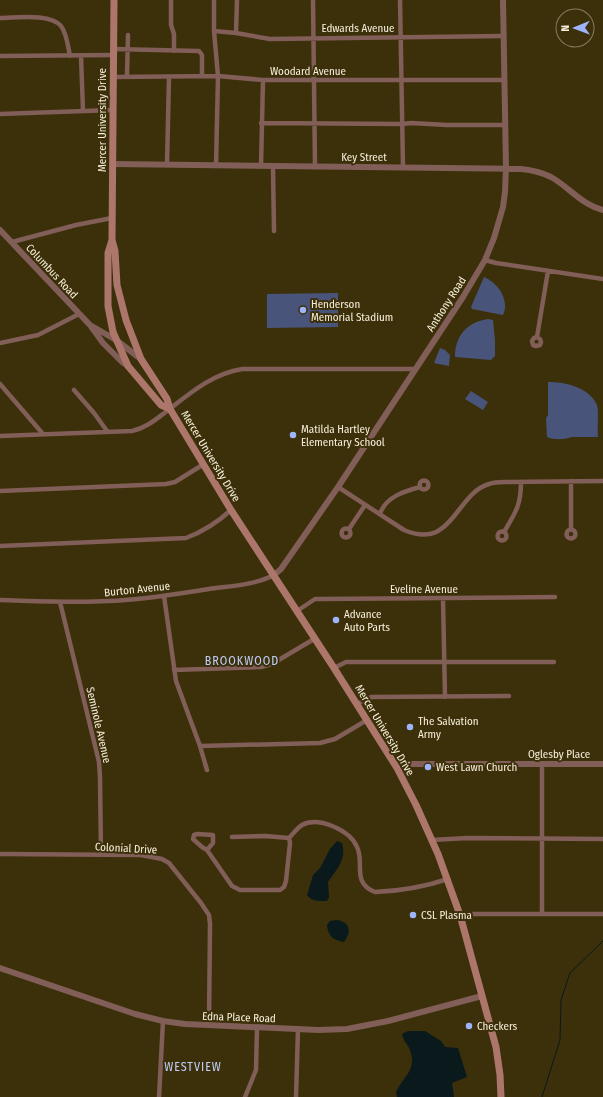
<svg xmlns="http://www.w3.org/2000/svg" width="603" height="1097" viewBox="0 0 603 1097" font-family="'Fira Sans Condensed',sans-serif">
  <style>
    .green { fill: #49547b }
    .water { fill: #0a191c }
    .lines { fill: none; stroke-linecap: round; stroke-linejoin: round }
    .stream { stroke: #0a191c; stroke-width: 1 }
    .minor { stroke: #815e57; stroke-width: 4.5 }
    .tertiary { stroke: #815e57; stroke-width: 6 }
    .secondary { stroke: #ad766b; stroke-width: 7 }
    .poi-dot { fill: #9eb4fd; stroke: #3c300a; stroke-width: 1.5 }
    .labels { text-anchor: middle; stroke-width: 4; stroke-linejoin: round; paint-order: stroke }
    .street-label { font-size: 11px; fill: #f7efdb; stroke: #3c300a }
    .poi-label { font-size: 11px; fill: #f7efdb; stroke: #3c300a; text-anchor: start }
    .neighbourhood-label { font-size: 12px; letter-spacing: 1px; fill: #c0cef7; stroke: #3c300a }
  </style>
  <rect width="100%" height="100%" fill="#3c300a"/>
  <path class="green" d="M484 277C498 283 510 300 503 315L472 309 471 307Z
    M338 293V327L267 328V294Z
    M488 319 493 320 495 340V356L491 360 455 357C455 336 467 322 488 319Z
    M440 348 445 350 450 355 449 366 434 363Z
    M548 382C565 382 589 387 597 405 599 411 597 429 598 437H571C565 440 553 440 547 437L546 418 548 415Z
    M471 391 488 402 483 410 465 399Z"/>
  <path class="water" d="M337 841 342 843C347 859 337 869 328 882L329 897 327 901C319 901 312 902 307 895L313 875 320 868 330 849Z
    M337 920C350 922 352 932 344 942 333 940 328 936 327 925L330 921Z
    M408 1031H425L441 1041 445 1047 458 1048 467 1077 452 1083 454 1097H397L396 1092C404 1075 417 1071 410 1050 408 1044 403 1041 402 1034Z"/>
  <g class="lines">
    <path class="stream" d="M542 1097 560 1040 561 1000 570 973 603 941"/>
    <path class="minor" d="M171 0V25L174 34V51
      M214 0V31L218 76 216 166
      M313 0 315 167
      M400 0 403 167
      M0 18C16 18 50 13 61 26 67 34 68 47 70 56
      M214 31 236 33 270 39 503 36
      M236 33 237 0
      M113 49 199 51 202 55V76
      M0 56 113 55
      M81 56 83 111
      M127 76 128 35
      M113 77 218 76 263 80H504
      M0 114 113 110
      M261 123 402 124 411 123 447 125H505
      M167 165 169 77
      M261 166 263 80
      M273 167 274 231
      M12 242 76 225 112 218
      M485 260 496 263 603 279
      M537 337 540 339 541 342 540 345 536 346 533 345 532 341 534 338 537 337 548 271
      M0 343 38 335 79 314
      M0 384 43 434
      M74 390 94 413 107 431
      M0 436 132 431C146 428 155 420 167 411 190 393 212 374 242 369H415
      M419.5 485a4.5 4.5 0 1 1 9 0a4.5 4.5 0 1 1-9 0Z
      M571 481V529
      M338 487 404 530C453 551 455 494 489 484 494 482 500 482 505 482L603 481
      M0 491 166 484 175 482 204 464
      M380 514C385 497 405 491 420 487
      M341.5 533a4.5 4.5 0 1 1 9 0a4.5 4.5 0 1 1-9 0Z
      M349 529 365 505
      M566.5 534a4.5 4.5 0 1 1 9 0a4.5 4.5 0 1 1-9 0Z
      M497.5 536a4.5 4.5 0 1 1 9 0a4.5 4.5 0 1 1-9 0Z
      M504 532C515 513 521 506 521 482
      M0 546 186 538C202 532 219 521 231 510
      M164 596 176 681 200 746 207 770
      M443 598 445 697
      M0 600C36 601 73 603 109 601 143 600 176 594 209 589 230 586 255 585 274 575
      M60 602 99 762 100 777 101 854
      M297 611 315 599H319L555 597
      M334 668 346 662H554
      M174 670 261 667 272 664 314 639
      M357 705 365 699 372 697 509 696
      M200 746 320 743 335 739 367 720
      M197 834 213 835V843L207 850 202 847 193 839 194 835Z
      M232 837 265 836 289 838
      M432 840 467 838 603 839
      M207 850 232 886 240 890H280L284 887 286 881 290 843 289 838C293 834 297 828 302 825 318 816 350 830 357 847 365 862 351 883 375 892 400 891 424 887 448 879
      M0 854 141 855 162 859 169 863 201 903 209 915 210 924 209 1025
      M542 914V764
      M460 915 468 914H603
      M159 1097 163 1021
      M245 1097 256 1070 257 1028
      M296 1097 298 1029"/>
    <path class="tertiary" d="M113 164 521 169C531 170 541 172 551 177 569 187 582 205 603 210
      M0 230 90 325 103 343 122 362 128 366
      M90 325 116 340 141 359
      M274 575 281 569 338 487 463 297 485 260 494 238 503 207 505 192 506 168 503 0
      M397 768 404 764H603
      M0 968 135 1014 163 1021 185 1024 318 1030 347 1029 388 1021 482 996"/>
    <path class="secondary" d="M114 0 112 240 115 251 117 285 126 320 141 359 167 399 170 409 231 510 334 668 397 768 416 805 438 854 460 915 496 1047 500 1075 501 1097
      M112 240 108 253V306L113 332 128 366 161 405 170 409"/>
  </g>
  <g class="poi-dot">
    <circle cx="303" cy="310" r="4"/>
    <circle cx="293" cy="435" r="4"/>
    <circle cx="336" cy="620" r="4"/>
    <circle cx="410" cy="727" r="4"/>
    <circle cx="428" cy="767" r="4"/>
    <circle cx="413" cy="915" r="4"/>
    <circle cx="469" cy="1026" r="4"/>
  </g>
  <g class="labels">
    <g class="street-label">
      <text x="358" y="32">Edwards Avenue</text>
      <text x="308" y="75">Woodard Avenue</text>
      <text transform="translate(102 120) rotate(-90)" y="4">Mercer University Drive</text>
      <text x="364" y="161">Key Street</text>
      <text transform="translate(52 271) rotate(47)" y="4">Columbus Road</text>
      <text transform="translate(446 304) rotate(-57)" y="4">Anthony Road</text>
      <text transform="translate(211 456) rotate(59)" y="4">Mercer University Drive</text>
      <text transform="translate(137 589) rotate(-6)" y="4">Burton Avenue</text>
      <text x="424" y="593">Eveline Avenue</text>
      <text transform="translate(99 725) rotate(77)" y="4">Seminole Avenue</text>
      <text transform="translate(385 730) rotate(59)" y="4">Mercer University Drive</text>
      <text x="559" y="758">Oglesby Place</text>
      <text transform="translate(126 848) rotate(3)" y="4">Colonial Drive</text>
      <text transform="translate(239 1017) rotate(2)" y="4">Edna Place Road</text>
    </g>
    <g class="poi-label">
      <text x="311" y="308">Henderson<tspan x="311" dy="13">Memorial Stadium</tspan></text>
      <text x="301" y="433">Matilda Hartley<tspan x="301" dy="13">Elementary School</tspan></text>
      <text x="344" y="618">Advance<tspan x="344" dy="13">Auto Parts</tspan></text>
      <text x="418" y="725">The Salvation<tspan x="418" dy="13">Army</tspan></text>
      <text x="436" y="771">West Lawn Church</text>
      <text x="421" y="919">CSL Plasma</text>
      <text x="477" y="1030">Checkers</text>
    </g>
    <g class="neighbourhood-label">
      <text x="242" y="665">BROOKWOOD</text>
      <text x="193" y="1071">WESTVIEW</text>
    </g>
  </g>
  <g transform="translate(575 28) rotate(269)"><circle r="19" fill="#3c300a" stroke="#877c5e"/>
  <path d="M0-3L7 15L0 10L-7 15Z" fill="#9eb4fd"/>
  <text y="-6" font-size="11" font-weight="bold" text-anchor="middle" fill="#f7efdb">N</text>
  </g>
</svg>
